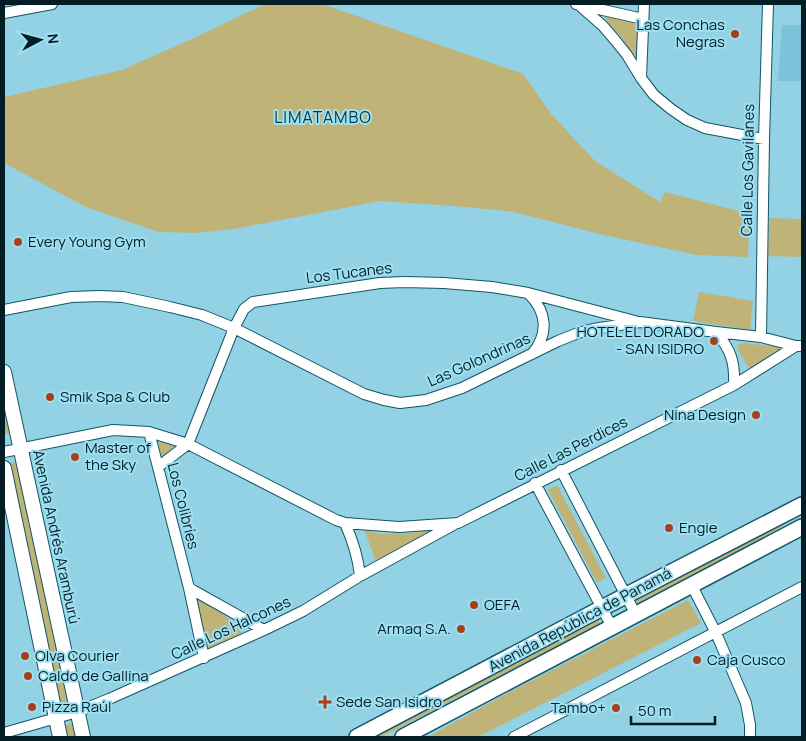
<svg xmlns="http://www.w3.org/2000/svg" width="806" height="741" viewBox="0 0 806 741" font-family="Manrope,sans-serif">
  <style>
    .built { fill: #7bc3d8 }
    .green { fill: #bfb377 }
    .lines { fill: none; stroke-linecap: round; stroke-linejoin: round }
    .street-casing { stroke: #115666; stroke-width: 12 }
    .secondary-casing { stroke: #115666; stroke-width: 16 }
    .primary-casing { stroke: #115666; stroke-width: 18 }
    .street { stroke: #fff; stroke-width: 10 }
    .secondary { stroke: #fff; stroke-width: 14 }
    .primary { stroke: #fff; stroke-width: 15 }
    .poi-dot { fill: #a63f1c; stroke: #9fdff2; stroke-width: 2 }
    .labels { text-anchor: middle; stroke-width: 4; stroke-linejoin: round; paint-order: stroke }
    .poi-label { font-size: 15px; fill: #031d24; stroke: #9fdff2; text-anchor: start }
    .street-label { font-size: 15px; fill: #031d24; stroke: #9fdff2 }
    .neighbourhood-label { font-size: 16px; letter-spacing: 1px; fill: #033945; stroke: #9fdff2 }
  </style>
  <rect width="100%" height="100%" fill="#92d2e4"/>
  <path class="built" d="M782 25H802V81H778Z"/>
  <path class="green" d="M265 4H322L523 74 552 115 595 161 660 202 665 192 750 214 748 257 697 255 599 234 530 216 508 211 454 206 380 201 234 229 196 233 158 232 86 207 4 163V97L122 70 194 38Z
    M603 16 640 21 638 62 622 38Z
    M769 218 802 219V257L768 256Z
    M699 292 753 301 750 330 693 321Z
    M744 343 779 347 783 350 752 368 748 367 738 350V345Z
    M4 382 15 433 4 434Z
    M158 441 174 446 162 457Z
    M19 461 72 705 58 706 7 464Z
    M557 485 606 578 597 583 548 490Z
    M802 511V515L786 523 774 532 636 604 633 598Z
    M364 529 380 534 411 533 430 530 429 535 386 558 375 559Z
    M198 597 201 599 241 627 242 633 211 649 207 650 194 599Z
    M688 600 701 623 478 737H428L504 695Z
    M598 618 600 624 381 737H365Z
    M76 723 79 737H63L61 726Z"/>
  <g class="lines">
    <defs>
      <path id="street" d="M576 4 579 5 603 26 615 40 627 55 641 78 654 95 671 109 687 120 705 128 764 139
        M581 5 643 19
        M4 13 52 4
        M641 78 644 4
        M529 294C547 312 549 334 532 354
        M4 310 71 297 100 296 123 297 170 307 202 315 234 328 364 394 384 400 400 403 426 400 462 388 558 341 578 333 593 329 640 322 716 332 761 337 796 346H800
        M716 332C731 350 735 362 734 385
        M761 337 764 139 768 4
        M149 432 189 588 204 658
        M4 452 113 430 149 432 188 444 336 520 345 523 399 527 458 523 734 385 796 346
        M158 467 188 444 234 328 244 309 253 302 380 283 404 282 444 283 492 287 528 293 635 321
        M561 470 636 615
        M535 483 612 627
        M345 523C353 541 358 556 360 576
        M692 586 716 633 746 703 750 725V737
        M189 588 264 630
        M4 733 77 712 109 699 264 630 303 611 360 576 455 524
        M514 737 802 587"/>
      <path id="secondary" d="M4 372 83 737
        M4 468 60 737"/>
      <path id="primary" d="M357 737 625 596 802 505
        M403 737 802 527"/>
    </defs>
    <use href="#street" class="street-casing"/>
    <use href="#secondary" class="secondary-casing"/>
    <use href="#primary" class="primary-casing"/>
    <use href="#street" class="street"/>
    <use href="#secondary" class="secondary"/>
    <use href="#primary" class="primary"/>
  </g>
  <g class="poi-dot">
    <circle cx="735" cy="34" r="5"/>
    <circle cx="18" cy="242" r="5"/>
    <circle cx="714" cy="341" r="5"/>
    <circle cx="50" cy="397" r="5"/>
    <circle cx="756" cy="415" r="5"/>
    <circle cx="75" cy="457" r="5"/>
    <circle cx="669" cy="528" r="5"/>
    <circle cx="474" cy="605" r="5"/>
    <circle cx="461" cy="629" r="5"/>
    <circle cx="25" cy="656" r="5"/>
    <circle cx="697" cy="660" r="5"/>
    <circle cx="28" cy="676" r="5"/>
    <path d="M322.5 694.5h5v5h5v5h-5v5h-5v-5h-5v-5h5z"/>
    <circle cx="32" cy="707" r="5"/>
    <circle cx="616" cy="708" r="5"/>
  </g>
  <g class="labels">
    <g class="poi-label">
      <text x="725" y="30" text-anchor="end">Las Conchas<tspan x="725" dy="17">Negras</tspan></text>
      <text x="28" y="247">Every Young Gym</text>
      <text x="704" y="337" text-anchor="end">HOTEL EL DORADO<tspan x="704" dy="17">- SAN ISIDRO</tspan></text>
      <text x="60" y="402">Smik Spa &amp; Club</text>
      <text x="746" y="420" text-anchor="end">Nina Design</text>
      <text x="85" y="453">Master of<tspan x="85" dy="17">the Sky</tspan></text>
      <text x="679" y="533">Engie</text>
      <text x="484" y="610">OEFA</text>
      <text x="451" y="634" text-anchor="end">Armaq S.A.</text>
      <text x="35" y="661">Olva Courier</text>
      <text x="707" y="665">Caja Cusco</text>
      <text x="38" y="681">Caldo de Gallina</text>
      <text x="336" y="707">Sede San Isidro</text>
      <text x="42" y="712">Pizza Raúl</text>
      <text x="606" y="713" text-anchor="end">Tambo+</text>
    </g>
    <g class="street-label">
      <text transform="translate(748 170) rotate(-89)" y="5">Calle Los Gavilanes</text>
      <text transform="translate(349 273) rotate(-7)" y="5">Los Tucanes</text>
      <text transform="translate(479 360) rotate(-24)" y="5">Las Golondrinas</text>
      <text transform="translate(571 449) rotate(-27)" y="5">Calle Las Perdices</text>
      <text transform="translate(183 506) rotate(76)" y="5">Los Colibríes</text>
      <text transform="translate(56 537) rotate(78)" y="5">Avenida Andrés Aramburú</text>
      <text transform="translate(580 620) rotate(-28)" y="5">Avenida República de Panamá</text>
      <text transform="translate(231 628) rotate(-25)" y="5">Calle Los Halcones</text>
    </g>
    <g class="neighbourhood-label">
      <text x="323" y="123">LIMATAMBO</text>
    </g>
  </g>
  <rect width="806" height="741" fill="none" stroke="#031d24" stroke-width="10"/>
  <g transform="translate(40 40) rotate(84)" stroke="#9fdff2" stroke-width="4" paint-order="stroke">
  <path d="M0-4L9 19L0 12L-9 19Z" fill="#031d24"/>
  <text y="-8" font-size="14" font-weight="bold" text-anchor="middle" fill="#031d24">N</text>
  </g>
  <path d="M631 716v8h84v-8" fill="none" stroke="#031d24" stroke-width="2.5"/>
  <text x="638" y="716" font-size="15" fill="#031d24" stroke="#9fdff2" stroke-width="4" paint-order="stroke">50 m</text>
</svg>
